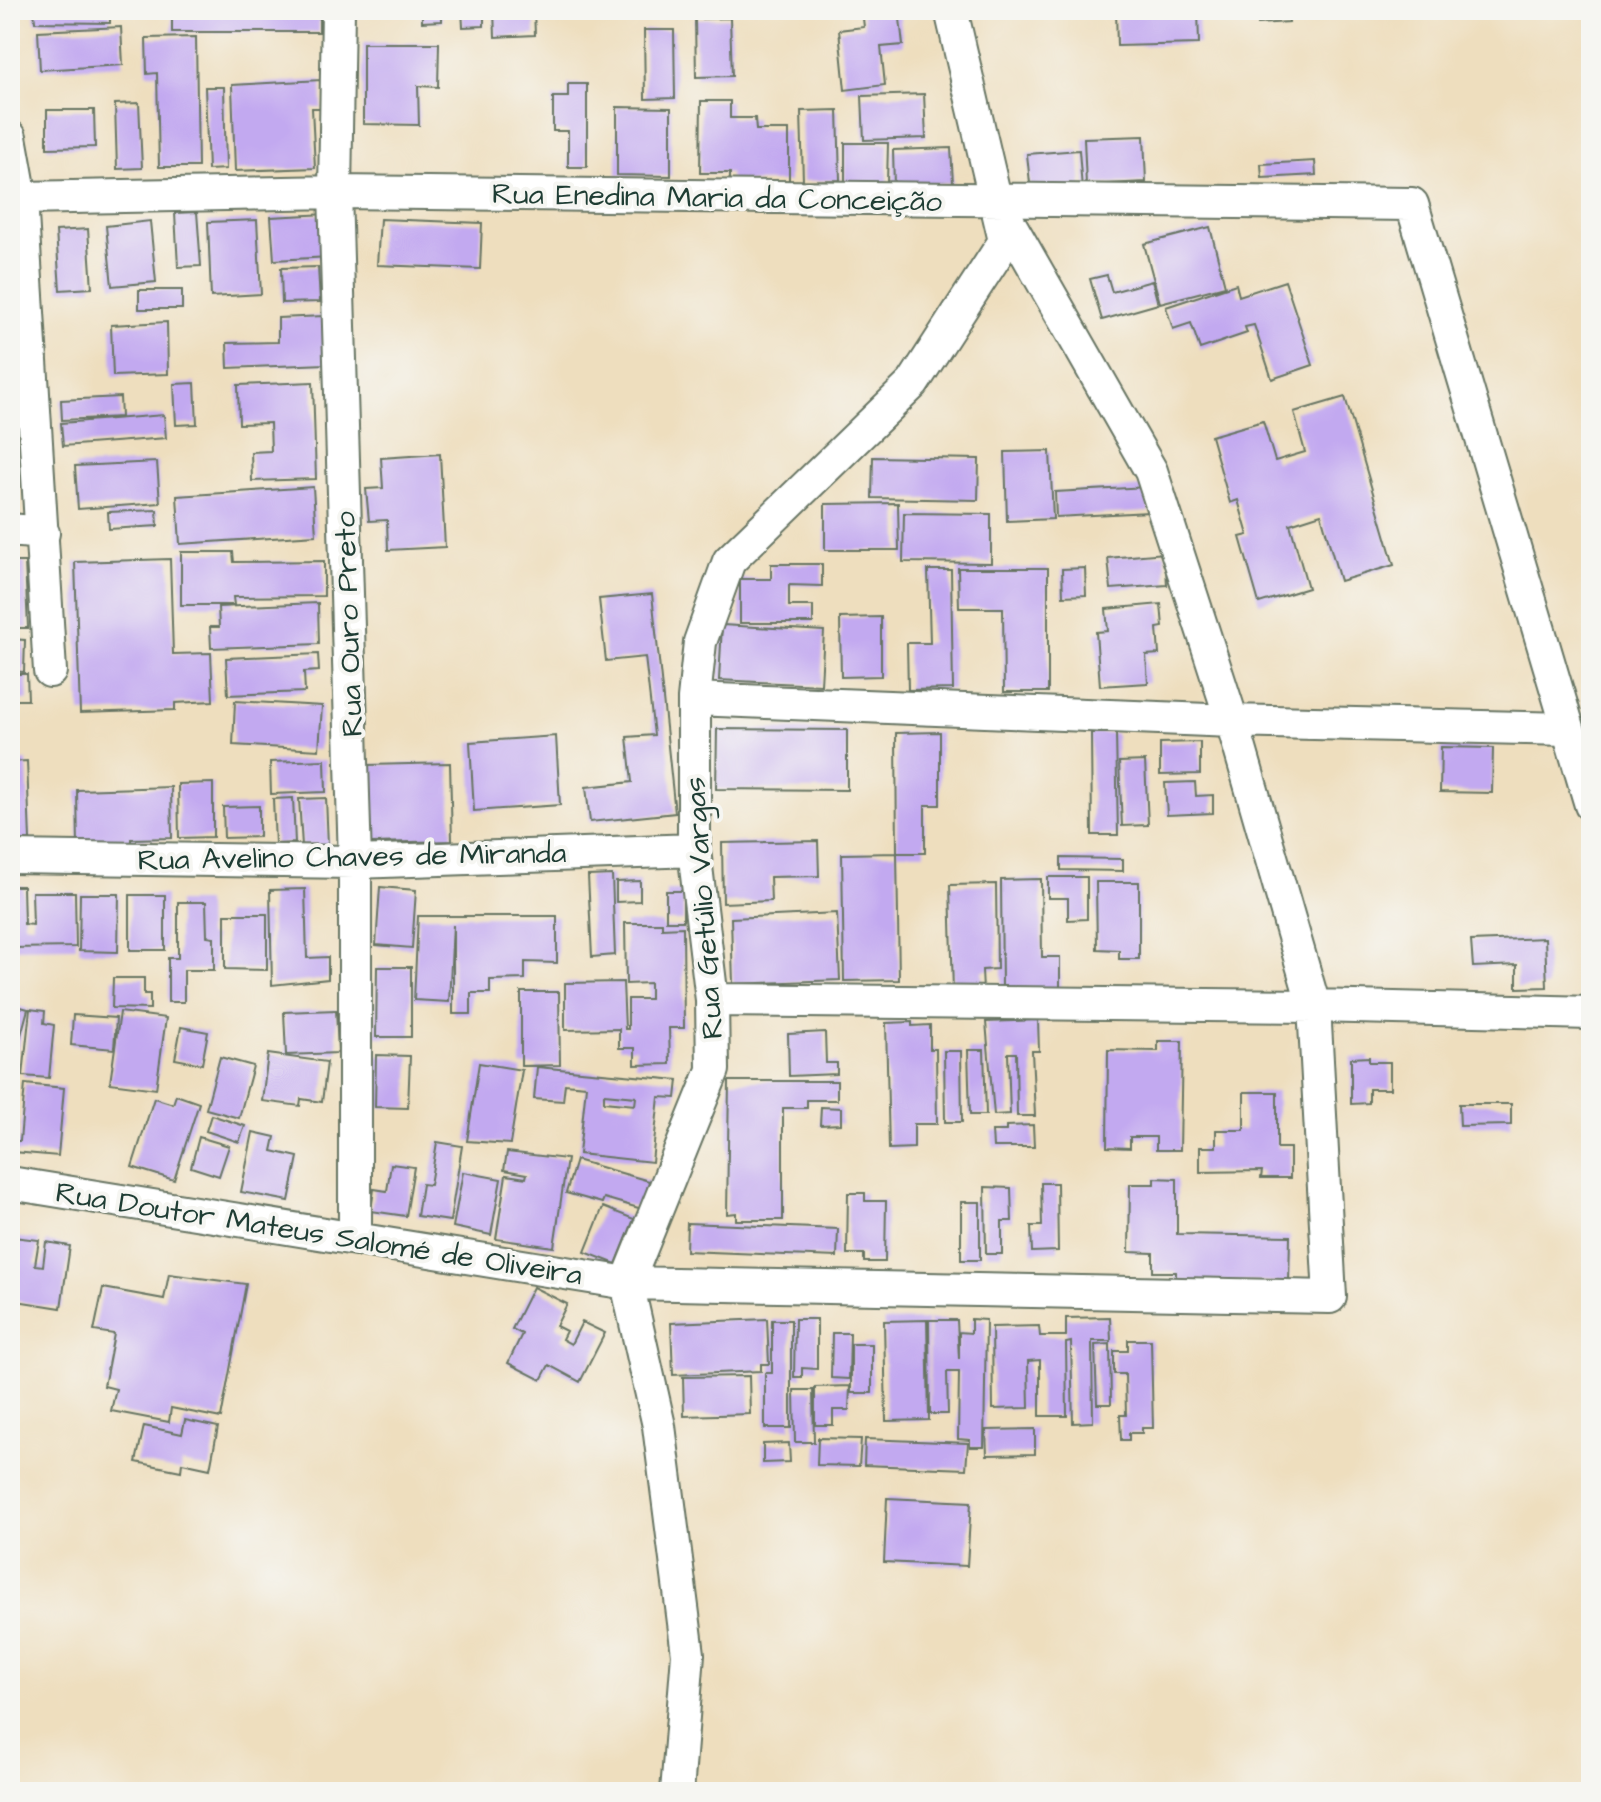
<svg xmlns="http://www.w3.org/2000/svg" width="1601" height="1802" viewBox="0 0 1601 1802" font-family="'Architects Daughter',sans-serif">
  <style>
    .building { fill: #c2a9f0; fill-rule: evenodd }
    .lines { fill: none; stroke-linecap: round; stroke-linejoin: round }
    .minor-casing { stroke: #677564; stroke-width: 36 }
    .minor { stroke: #fff; stroke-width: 32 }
    .labels { text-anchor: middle; stroke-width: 8; stroke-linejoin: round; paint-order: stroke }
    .street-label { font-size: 30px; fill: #1f3d34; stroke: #f6f6f2 }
  </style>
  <rect width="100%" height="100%" fill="#f6f6f2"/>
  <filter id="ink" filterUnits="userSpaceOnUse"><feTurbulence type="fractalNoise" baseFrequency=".0125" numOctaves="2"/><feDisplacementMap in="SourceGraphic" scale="16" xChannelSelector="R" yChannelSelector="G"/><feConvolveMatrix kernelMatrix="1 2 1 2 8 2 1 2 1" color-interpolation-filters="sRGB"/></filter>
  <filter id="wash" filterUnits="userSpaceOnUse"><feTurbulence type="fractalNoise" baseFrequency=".006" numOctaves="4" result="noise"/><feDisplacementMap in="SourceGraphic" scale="32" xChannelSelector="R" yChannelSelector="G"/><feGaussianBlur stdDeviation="1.8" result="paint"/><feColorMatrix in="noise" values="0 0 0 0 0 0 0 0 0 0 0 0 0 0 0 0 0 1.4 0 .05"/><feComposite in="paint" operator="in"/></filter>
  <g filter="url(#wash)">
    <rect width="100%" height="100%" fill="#eedebe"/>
    <g id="blocks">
      <path class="building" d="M34 10H110V23L35 22Z
        M172 10H319V32H172Z
        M422 10H442V21L422 22Z
        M462 10H484V26L463 27Z
        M494 10H534L535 35 495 37Z
        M862 10H899L903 45 881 47 885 85 845 90 839 30 864 27Z
        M1116 10H1198L1199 44 1117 46Z
        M1257 10H1288L1289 22 1258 24Z
        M730 18 732 76 696 77 695 19Z
        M121 27 123 65 40 70 38 31Z
        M644 30H674L675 98 645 99Z
        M196 37 198 167H159L157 73 147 74 146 38Z
        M363 43H439L438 87 418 86 419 125 363 124Z
        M321 80 322 108H312L315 168 235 171 232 85Z
        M568 84H587V167H568V131H553V97H568Z
        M205 87H224L226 169 208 170Z
        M924 94 926 138 864 140 862 96Z
        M701 101H730V118H755L756 130H789V182H730V173H700Z
        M139 103 142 168 117 169 115 104Z
        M617 107 671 108V176L617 175Z
        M47 110H94L95 147 47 148Z
        M838 110 840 180 803 181 801 111Z
        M1144 136 1146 182 1086 185 1084 138Z
        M845 143H888L887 183 845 182Z
        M951 148 953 183 894 185 893 150Z
        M1079 150 1082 189 1031 193 1027 154Z
        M1315 161 1316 175 1262 178 1261 164Z
        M197 212 201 266 178 267 175 213Z
        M327 214 330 257 274 260 271 217Z
        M380 219 482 223 480 269 377 265Z
        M257 220 261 294 211 297 208 222Z
        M150 221 156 282 112 286 106 226Z
        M1210 227 1225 286 1160 303 1144 244Z
        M88 229 92 288 60 290 56 231Z
        M318 267 320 302 282 303 281 268Z
        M1107 275 1112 292 1152 281 1158 304 1102 320 1090 279Z
        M1285 281 1313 365 1272 379 1254 325 1245 327 1247 333 1200 349 1191 323 1173 329 1166 307 1236 284 1239 296Z
        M139 290H182V309H139Z
        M324 316 326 364 228 368 227 343 278 342V318Z
        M167 322 168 374 113 376 111 325Z
        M313 382 316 479 252 481 251 452 271 451 270 423 239 424 238 385Z
        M195 383 197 424 176 425 174 384Z
        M120 397 121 417 62 420 61 400Z
        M1345 397 1394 565 1340 581 1321 514 1290 524 1308 588 1259 603 1240 537 1248 535 1238 500 1230 503 1211 436 1263 421 1275 461 1305 452 1294 412Z
        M164 415 166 438 63 446 61 423Z
        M1050 451 1053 519 1007 521 1005 452Z
        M440 454 445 547 388 550 387 520 369 521 366 489 383 488 381 458Z
        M873 457 979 459 978 500 872 498Z
        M157 462 160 503 78 509 75 466Z
        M313 487 316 535 180 544 177 496Z
        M1147 487 1149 512 1056 517 1055 492Z
        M898 503 899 550H825V504Z
        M157 510 158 526 109 529 108 512Z
        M904 513 991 514V563L903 562Z
        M181 552H233L234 562 324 561V596L233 597 234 605H181Z
        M1165 553 1167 585 1111 589 1108 558Z
        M170 559 173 654 211 653 213 701 175 703V710L80 713 75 562Z
        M10 562H25L28 628H10Z
        M771 564H822V586L789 585V606H813V623H740V579H771Z
        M958 568H1048V692H1004L1003 608H959Z
        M1085 568 1086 595 1063 596 1062 569Z
        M928 570H951L953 689 908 690 907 643H930Z
        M652 594 675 813 590 822 586 787 632 782 627 737 654 735 645 657 606 661 599 599Z
        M318 603 319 644 211 648 210 627H219L218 607Z
        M1161 604 1163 627 1157 628 1159 654 1146 655 1148 683 1100 686 1096 632 1108 631 1106 609Z
        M881 617V676L841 677 840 618Z
        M722 625 824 631 821 685 719 680Z
        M10 639 25 640 24 672 10 671Z
        M318 654 319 671 304 672 305 692 228 695 226 658Z
        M10 674H27L28 700H10Z
        M235 701 322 706 319 750 233 745Z
        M717 729 847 730V790L716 789Z
        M940 732V805H925V853H897L896 733Z
        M1091 733H1116L1118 835H1092Z
        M556 736 560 805 474 811 470 742Z
        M1200 742V774L1160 775V743Z
        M1441 747 1493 748 1492 793 1440 792Z
        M325 760 326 792 271 794 270 762Z
        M27 761 30 840 10 841V762Z
        M1145 761 1148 825 1122 826 1119 762Z
        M450 763 452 841 371 843 368 765Z
        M1195 782 1196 796 1213 795V813L1167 815 1165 783Z
        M213 783V837L179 838 178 784Z
        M171 787 172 838 131 839V845L78 847 77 790Z
        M293 798 295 843 275 844 273 799Z
        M326 798 328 845 302 846 299 799Z
        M259 806V837L224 838 223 807Z
        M818 841 819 876 770 877 771 901 723 903 722 843Z
        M897 853 899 980 844 981 842 854Z
        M1061 858 1123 859V871L1061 870Z
        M612 875 615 955 592 957 588 876Z
        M1048 877H1087V919L1068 920V898H1048Z
        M1041 879 1042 957H1060V988L1002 989 1001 880Z
        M640 881V901L616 902V882Z
        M1096 882H1139V959H1119V950L1097 949Z
        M996 884 997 969 982 970 983 991 953 992 950 885Z
        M10 886H23L24 924 33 925 32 892H75L76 947 10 948Z
        M380 887 416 890 412 948 376 945Z
        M305 889 307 958 328 957V979L272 985 270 890Z
        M666 891H683V921H666Z
        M80 894H119L118 952 79 951Z
        M130 895H165V950H130Z
        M178 902H206L207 936 214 937V970H184V1002H168V958H178Z
        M837 913 840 980 733 984 731 918Z
        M225 914H267V970L225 969Z
        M418 916H557V963L525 962V979L490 980V993H471V1014H453V925L449 1002 414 1000Z
        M625 923H662V928L683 927 684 1028H669L670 1064 635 1065V1048H619V1029L565 1030V983L623 982 625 1029H628V999H650V983L626 984Z
        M1545 938 1547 987 1517 988V965L1473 967 1471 941Z
        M377 967H411V1037H376Z
        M113 978H144V994H150V1009L112 1008Z
        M521 992H559L560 1065 521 1066Z
        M10 1004 28 1009 11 1072H10Z
        M30 1009 45 1011 44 1023 54 1025 49 1078 23 1076Z
        M336 1010 338 1053 286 1055 284 1012Z
        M120 1012 166 1018 156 1089 110 1083Z
        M73 1015 116 1018 114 1049 71 1045Z
        M1038 1020 1039 1051H1032L1035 1116H1017L1016 1053H1008L1010 1114 994 1115 986 1022Z
        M912 1022V1026L930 1025V1049H936L937 1124H914V1148L889 1149 886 1023Z
        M181 1027 208 1032 202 1064 175 1059Z
        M825 1032 826 1063H837V1074L789 1076 788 1034Z
        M1158 1041H1182L1180 1150H1156V1137H1130V1148L1107 1147 1108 1050 1158 1051Z
        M968 1050H984L986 1115H970Z
        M944 1051H961L962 1122H945Z
        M268 1054 327 1062 322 1102 301 1099 300 1106 262 1101Z
        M376 1055 410 1056 408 1108 375 1107Z
        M220 1057 253 1066 239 1118 206 1109Z
        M1369 1057V1062H1390V1089H1369V1103L1351 1104V1058Z
        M479 1063 522 1070 510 1144 467 1141Z
        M537 1067 678 1080 676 1098 659 1097 652 1162 579 1154 586 1086 565 1084 563 1101 534 1099ZM604 1094 636 1097 635 1105 604 1102Z
        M729 1081H837V1100H807V1108H783V1220H736V1213L727 1214Z
        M25 1084 64 1088 58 1156 14 1152V1141H20Z
        M1244 1092H1277V1148H1290V1178H1261L1262 1171 1200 1172V1147H1216V1130H1244Z
        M176 1095 199 1103 174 1180 132 1167 154 1098 173 1104Z
        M1459 1104H1511V1125L1460 1126Z
        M821 1107 841 1108V1124L820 1125Z
        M211 1115 245 1126 239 1142 206 1131Z
        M1033 1125 1034 1147H993L992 1131H1006V1126Z
        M253 1132 275 1137 272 1151 298 1157 289 1201 241 1192Z
        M199 1137 229 1146 219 1176 191 1167Z
        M437 1142 462 1146 450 1221 417 1216 422 1184 430 1185Z
        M507 1152 567 1159 554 1247 496 1239 506 1175 526 1178 527 1174 504 1170Z
        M576 1160 649 1181 642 1209 604 1198 602 1203 566 1193Z
        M391 1164 414 1167 406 1216 371 1211 374 1189 387 1191Z
        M463 1172 501 1179 491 1235 453 1227Z
        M1154 1178 1177 1179V1234L1290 1236 1289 1283 1176 1281V1272H1153V1253L1129 1252 1130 1184H1154Z
        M1041 1183H1057L1058 1251 1032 1252 1031 1226H1042Z
        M985 1187 1011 1188 1012 1221H1002V1254H986Z
        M848 1193H865V1201H886L885 1262H864V1254H847Z
        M961 1202H980V1260H961Z
        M603 1207 634 1219 616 1264 585 1252Z
        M687 1223 838 1229 837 1257 686 1251Z
        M13 1237 39 1240 35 1265 43 1266 46 1242 70 1246 61 1308 10 1300Z
        M169 1274 246 1284 221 1418 171 1408 169 1422 111 1411 116 1389 104 1386 114 1334 94 1331 103 1288 164 1299Z
        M533 1287 567 1304 556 1326 566 1331 562 1339 571 1344 582 1322 605 1333 580 1382 549 1365 541 1380 508 1363 522 1334 512 1329Z
        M1110 1317 1111 1341H1092L1093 1422 1073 1423 1071 1342 1066 1343 1067 1416H1040V1360L1028 1361 1029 1408 993 1409 992 1327 1039 1326 1040 1336H1066V1318Z
        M767 1319 769 1364H761V1371L673 1375 671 1323Z
        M795 1319H817V1369L802 1368V1377H794Z
        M971 1319 986 1320 984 1447H970V1440L958 1439 959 1372H947L948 1414H930L929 1320H957L959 1359V1332L971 1333Z
        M772 1320H791V1428H765V1373H772Z
        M927 1320 929 1420 886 1421 884 1321Z
        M832 1333H850L849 1379 831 1378Z
        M1128 1340H1151L1153 1428H1142V1433H1129V1440H1121L1120 1415H1126L1125 1374H1114V1351H1128Z
        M851 1344H872V1393H851Z
        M1110 1344 1111 1404H1097L1095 1345Z
        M749 1376 750 1414 684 1416 683 1377Z
        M850 1386 849 1410H833V1425H815V1387Z
        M794 1390H813L814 1442H795Z
        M185 1420 218 1427 210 1469 182 1463 181 1471 136 1462 144 1426 182 1434Z
        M1035 1429V1454L987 1455 986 1430Z
        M818 1438 861 1439 859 1466 817 1465Z
        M865 1439 968 1443 966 1469 864 1465Z
        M789 1443 790 1462 763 1463V1444Z
        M887 1498 971 1502 967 1566 884 1562Z"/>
    </g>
  </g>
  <g filter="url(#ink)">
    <use href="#blocks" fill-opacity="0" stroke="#677564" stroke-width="2"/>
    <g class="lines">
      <defs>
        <path id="minor" d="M338 10 335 192 355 862V1238
          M10 137 21 198 50 671
          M21 198 335 192 1412 204 1591 805
          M10 530 43 533
          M694 699 1232 721 1568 729
          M10 857 355 862 694 850
          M712 1000 1314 1006 1591 1013
          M10 1183 627 1283 1330 1297 1314 1006 1232 721 1151 471 996 200
          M627 1283 713 1070 712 1000 694 850V699L700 642 729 561 913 383 1005 241 951 10
          M627 1283 659 1426 688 1654 677 1792"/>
      </defs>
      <use href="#minor" class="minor-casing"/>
      <use href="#minor" class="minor"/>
    </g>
  </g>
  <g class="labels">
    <g class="street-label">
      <text transform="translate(717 197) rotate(1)" y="10">Rua Enedina Maria da Conceição</text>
      <text transform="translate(348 624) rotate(-92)" y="10">Rua Ouro Preto</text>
      <text transform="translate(352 856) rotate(-1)" y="10">Rua Avelino Chaves de Miranda</text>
      <text transform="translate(703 908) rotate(-94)" y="10">Rua Getúlio Vargas</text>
      <text transform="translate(319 1233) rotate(9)" y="10">Rua Doutor Mateus Salomé de Oliveira</text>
    </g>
  </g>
  <rect width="1601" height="1802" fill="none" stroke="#f6f6f2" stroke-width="40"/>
</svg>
